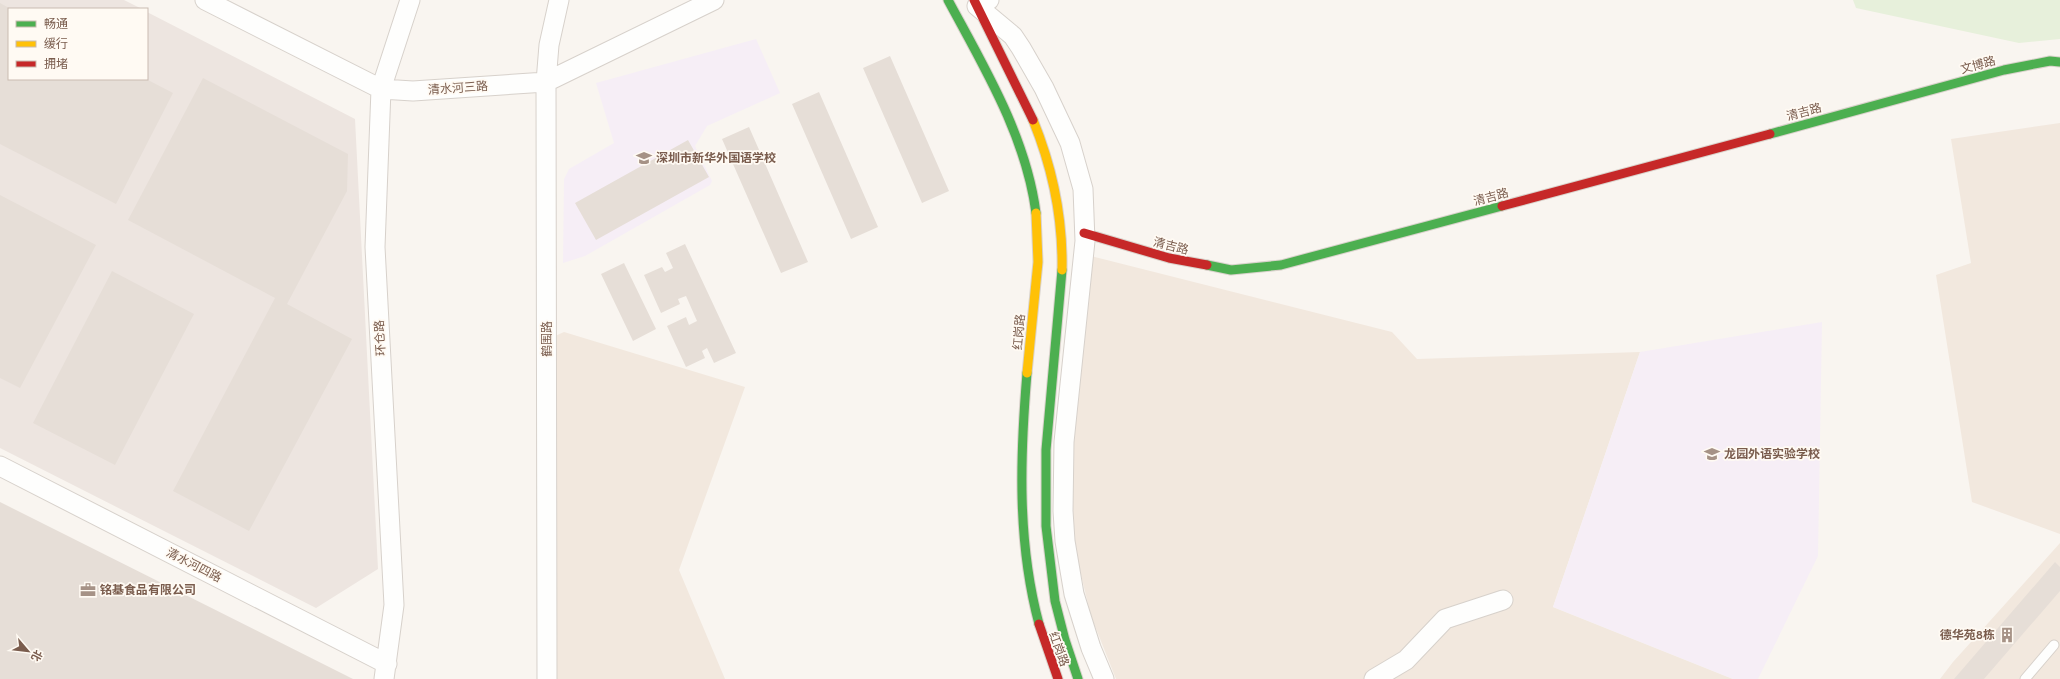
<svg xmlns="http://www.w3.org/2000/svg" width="2060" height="679" viewBox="0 0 2060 679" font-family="Cabin,'Noto Sans SC',sans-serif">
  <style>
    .residential { fill: #f2e8de }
    .industrial { fill: #ede5e0 }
    .education { fill: #f6eef6 }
    .green { fill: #e7f0db }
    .building { fill: #e6ded7 }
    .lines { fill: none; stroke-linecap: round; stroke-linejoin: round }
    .lane-casing { stroke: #d7d1cb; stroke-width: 11 }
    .street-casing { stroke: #d7d1cb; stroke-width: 21 }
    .fast-casing { stroke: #d9d2cb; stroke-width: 11 }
    .slow-casing { stroke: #d9d2cb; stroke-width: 11 }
    .jam-casing { stroke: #d9d2cb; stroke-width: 11 }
    .lane { stroke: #fefefd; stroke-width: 9 }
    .street { stroke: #fefefd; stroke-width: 19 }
    .fast { stroke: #4caf50; stroke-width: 9 }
    .slow { stroke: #ffc107; stroke-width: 9 }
    .jam { stroke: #c62828; stroke-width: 9 }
    .labels { text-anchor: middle; stroke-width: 3.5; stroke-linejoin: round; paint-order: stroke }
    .street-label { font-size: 12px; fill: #7a5c4d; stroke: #fffaf3 }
    .poi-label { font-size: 12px; font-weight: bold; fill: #7a5c4d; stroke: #fffaf3; text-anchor: start }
  </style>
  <rect width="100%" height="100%" fill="#f9f5f0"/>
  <path class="residential" d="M2060 123V534L1972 502 1936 275 1971 263 1951 139Z
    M1079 253 1392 332 1417 359 1640 352 1553 607 1733 679H1116L1091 616 1075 550 1070 450Z
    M564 332 745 387 679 570 725 679H545L544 341Z
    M2060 543V679H1940L1953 662Z"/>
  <path class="industrial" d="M0 0H124L142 9H9V79H147V12L355 119 378 569 316 608 0 448Z"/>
  <path class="education" d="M756 39 780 93 707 126 695 146 712 181 710 185 585 256 563 263 564 179 569 169 614 143 596 83Z
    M1822 322 1818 556 1758 679H1733L1553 607 1640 352Z"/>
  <path class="green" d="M1853 0H2060V39L2019 43 1856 8Z"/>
  <path class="building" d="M0 3 11 9H9V79H146L173 93 116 204 0 144Z
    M890 56 949 191 922 203 863 68Z
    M203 78 348 154 347 191 287 304 352 339 249 531 173 491 275 298 128 220Z
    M819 92 878 227 851 239 792 104Z
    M749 127 808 262 781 273 722 139Z
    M688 140 709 177 596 240 575 203Z
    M0 195 96 245 20 388 0 378Z
    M685 244 736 353 714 363 707 348 702 351 705 358 686 367 667 326 686 317 689 325 697 321 686 296 678 299 680 304 661 313 644 275 662 267 665 272 673 268 666 253Z
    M624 263 656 329 633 341 601 274Z
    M112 271 194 314 115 465 33 423Z
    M0 502 353 679H0Z
    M2055 562 2060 567V591L1984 679H1954Z"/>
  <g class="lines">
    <defs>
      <path id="lane" d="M2025 679 2054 645"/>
      <path id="street" d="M205 0 381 89 413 91 546 82 714 0
        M989 0 977 6 1013 36 1021 48 1044 88 1070 143 1083 189 1085 241 1064 442 1063 511 1065 541 1074 594 1091 648 1104 679
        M0 466 387 664
        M384 679 394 605 375 247 381 89 410 0
        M547 679 546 82 549 45 559 0
        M1374 679 1406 660 1445 619 1503 600"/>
      <path id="fast" d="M948 0C984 67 1026 136 1036 213
        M1770 134 2004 70 2050 61 2060 62
        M1207 265 1231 270 1281 265 1502 206
        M1062 270 1046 450V526L1055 601 1065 640 1078 679
        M1027 373C1020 457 1017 542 1039 624"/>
      <path id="slow" d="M1033 120C1053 169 1063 217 1062 270
        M1027 373 1038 262 1036 213"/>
      <path id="jam" d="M974 0 1033 120
        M1502 206 1770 134
        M1084 233 1169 258 1207 265
        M1039 624 1058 679"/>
    </defs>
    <use href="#lane" class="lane-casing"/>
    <use href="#street" class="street-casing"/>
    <use href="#fast" class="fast-casing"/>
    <use href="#slow" class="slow-casing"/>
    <use href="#jam" class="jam-casing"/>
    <use href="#lane" class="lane"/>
    <use href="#street" class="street"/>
    <use href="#fast" class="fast"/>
    <use href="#slow" class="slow"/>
    <use href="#jam" class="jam"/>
  </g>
  <defs>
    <symbol id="school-bare" viewBox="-9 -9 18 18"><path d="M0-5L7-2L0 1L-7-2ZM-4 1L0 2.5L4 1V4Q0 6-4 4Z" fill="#a69286" stroke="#fffaf3" stroke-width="2.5" paint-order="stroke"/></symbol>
    <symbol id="office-bare" viewBox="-9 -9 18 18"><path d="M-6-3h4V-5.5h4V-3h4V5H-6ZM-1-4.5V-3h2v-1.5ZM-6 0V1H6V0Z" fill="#a69286" stroke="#fffaf3" stroke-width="2.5" paint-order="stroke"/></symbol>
    <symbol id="building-bare" viewBox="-9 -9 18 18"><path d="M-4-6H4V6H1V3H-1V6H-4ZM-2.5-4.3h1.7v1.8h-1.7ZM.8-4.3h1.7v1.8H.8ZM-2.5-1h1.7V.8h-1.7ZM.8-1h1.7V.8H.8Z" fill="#a69286" stroke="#fffaf3" stroke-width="2.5" paint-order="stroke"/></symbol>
  </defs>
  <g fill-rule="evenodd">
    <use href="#school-bare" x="633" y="147" width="22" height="22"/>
    <use href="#school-bare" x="1701" y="443" width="22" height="22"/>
    <use href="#office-bare" x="77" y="579" width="22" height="22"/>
    <use href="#building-bare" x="1996" y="624" width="22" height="22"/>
  </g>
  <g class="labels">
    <g class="street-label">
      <text transform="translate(1978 65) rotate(-15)" y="4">文博路</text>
      <text transform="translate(458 88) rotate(-4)" y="4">清水河三路</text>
      <text transform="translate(1804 112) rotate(-15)" y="4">清吉路</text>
      <text transform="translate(1491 197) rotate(-15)" y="4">清吉路</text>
      <text transform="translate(1171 246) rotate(14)" y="4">清吉路</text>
      <text transform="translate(1019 332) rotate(-85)" y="4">红岗路</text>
      <text transform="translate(380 338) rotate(-93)" y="4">环仓路</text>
      <text transform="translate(547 339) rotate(-90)" y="4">鹤围路</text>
      <text transform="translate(194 565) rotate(27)" y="4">清水河四路</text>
      <text transform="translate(1059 649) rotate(70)" y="4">红岗路</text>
    </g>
    <g class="poi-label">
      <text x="656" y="162">深圳市新华外国语学校</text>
      <text x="1724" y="458">龙园外语实验学校</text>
      <text x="100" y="594">铭基食品有限公司</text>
      <text x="1995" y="639" text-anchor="end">德华苑8栋</text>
    </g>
  </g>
  <rect x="8" y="8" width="140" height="72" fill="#fffaf3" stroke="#cabbb1"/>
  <rect x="16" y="21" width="20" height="6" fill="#4caf50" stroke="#cabbb1"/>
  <text x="44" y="28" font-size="12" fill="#7a5c4d">畅通</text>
  <rect x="16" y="41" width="20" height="6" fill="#ffc107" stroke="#cabbb1"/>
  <text x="44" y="48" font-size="12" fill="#7a5c4d">缓行</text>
  <rect x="16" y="61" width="20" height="6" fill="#c62828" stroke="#cabbb1"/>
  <text x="44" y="68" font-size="12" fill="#7a5c4d">拥堵</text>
  <g transform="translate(28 651) rotate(118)" stroke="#fffaf3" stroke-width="3" paint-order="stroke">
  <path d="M0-3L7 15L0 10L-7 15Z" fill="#7a5c4d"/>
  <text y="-6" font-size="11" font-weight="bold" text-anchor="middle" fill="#7a5c4d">北</text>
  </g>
</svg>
